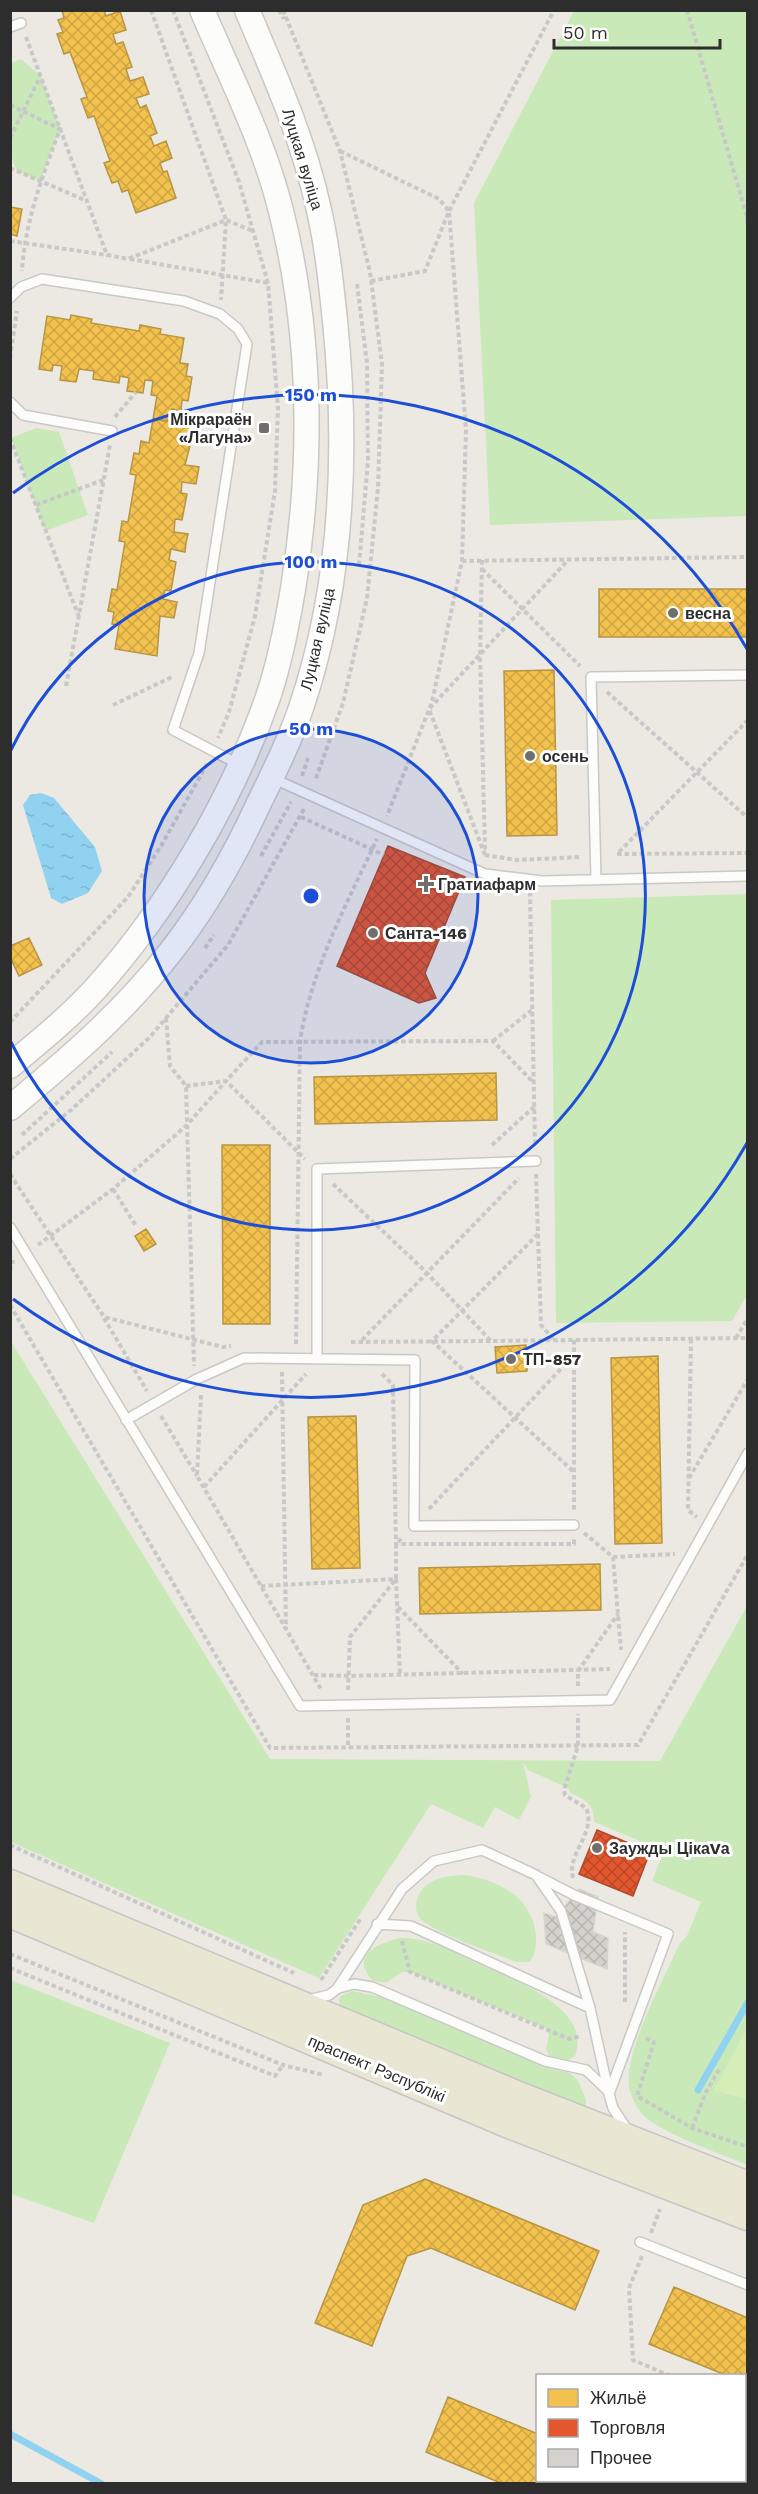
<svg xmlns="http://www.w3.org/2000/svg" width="758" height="2494" viewBox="0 0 758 2494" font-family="'Work Sans',sans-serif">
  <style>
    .grass { fill: #cae9b9 }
    .pitch { fill: #d5edb7 }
    .water { fill: url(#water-ripples) }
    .homes { fill: url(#homes-cross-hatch); stroke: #b79544; stroke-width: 1.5 }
    .shops { fill: url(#shops-cross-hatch); stroke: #ad4a2e; stroke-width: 1.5 }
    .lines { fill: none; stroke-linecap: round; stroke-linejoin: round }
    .stream { stroke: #92d2f1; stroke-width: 7 }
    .building { fill: url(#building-cross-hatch); stroke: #d7d4ce; stroke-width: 1.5 }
    .service-casing { stroke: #c9c8c7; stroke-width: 12 }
    .tertiary-casing { stroke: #c9c8c7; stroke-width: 27 }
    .primary-casing { stroke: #c6c5c3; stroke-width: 33 }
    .path { stroke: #c8c8c8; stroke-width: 4; stroke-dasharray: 4.5 3; stroke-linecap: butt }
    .service { stroke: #fcfcfb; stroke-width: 9 }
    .tertiary { stroke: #fcfcfb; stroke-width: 24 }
    .primary { stroke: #e9e6d4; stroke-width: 30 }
    .ring { fill: none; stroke: #1d4ed8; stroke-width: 3 }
    .poi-dot { fill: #706f6c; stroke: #fff; stroke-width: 2 }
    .labels { text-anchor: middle; stroke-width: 6; stroke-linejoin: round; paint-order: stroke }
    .street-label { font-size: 16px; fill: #2d2d2d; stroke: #fff }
    .poi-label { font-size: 16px; font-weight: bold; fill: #2d2d2d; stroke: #fff; text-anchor: start }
    .centre { fill: #1d4ed8; stroke: #fff; stroke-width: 3 }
    .ring-label { font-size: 18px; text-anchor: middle; font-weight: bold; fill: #1d4ed8; stroke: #fff; stroke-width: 6; stroke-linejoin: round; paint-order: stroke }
  </style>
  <defs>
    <pattern id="water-ripples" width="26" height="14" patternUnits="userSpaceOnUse" patternTransform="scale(1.5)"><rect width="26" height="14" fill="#92d2f1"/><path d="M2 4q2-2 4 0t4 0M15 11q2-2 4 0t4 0" fill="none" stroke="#7eb5cf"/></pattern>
    <pattern id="homes-cross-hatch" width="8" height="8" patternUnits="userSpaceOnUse" patternTransform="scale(1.5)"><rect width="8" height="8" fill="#f2c14e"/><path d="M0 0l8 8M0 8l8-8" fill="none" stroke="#d0a644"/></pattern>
    <pattern id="shops-cross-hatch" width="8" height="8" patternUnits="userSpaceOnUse" patternTransform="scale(1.5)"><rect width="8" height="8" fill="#e4572e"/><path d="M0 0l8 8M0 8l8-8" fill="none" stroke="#b94828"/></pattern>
    <pattern id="building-cross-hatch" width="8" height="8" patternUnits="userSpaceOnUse" patternTransform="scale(1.5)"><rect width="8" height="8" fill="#d4d2cd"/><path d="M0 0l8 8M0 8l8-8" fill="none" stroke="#b6b5b0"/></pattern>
  </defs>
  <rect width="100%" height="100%" fill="#ece9e2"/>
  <path class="grass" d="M574 11H747V516L490 525 474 203Z
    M21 59 41 76 60 129 40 181 17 171 11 156V63Z
    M36 428 59 432 88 515 45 531 11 438Z
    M747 894V1295L732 1321 556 1323 551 900Z
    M10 1340 270 1759 660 1761 747 1606V2029L714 2090 747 2099V2165C722 2154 660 2133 643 2115 637 2108 630 2096 629 2086 625 2049 664 1978 680 1943L687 1936 701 1902 652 1881 664 1851 594 1822C594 1804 586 1800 570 1793L568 1788 528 1770 523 1762 531 1797 519 1820 495 1807 483 1828 431 1804 319 1978 11 1842Z
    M464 1875C498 1880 533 1897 536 1936 536 1945 536 1955 529 1962H517C498 1955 428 1931 419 1917 414 1909 416 1898 421 1891 432 1877 448 1876 464 1875Z
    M402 1938C428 1937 453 1952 476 1963 508 1977 594 2007 575 2056L565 2062 550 2058 546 2049 550 2030 410 1972H402L386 1983 373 1981C348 1955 380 1942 402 1938Z
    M11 1980 170 2043 94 2223 11 2194Z
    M352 1991 381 1997 540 2065 570 2073 578 2081 586 2100V2109L340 2010 339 2000 341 1996Z"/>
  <path class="pitch" d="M747 2029V2099L714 2090Z"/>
  <path class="water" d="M41 793 54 798 95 847 102 871 88 893 62 904 51 898 23 805 30 795Z"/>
  <path class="homes" d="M62 10H104L106 16 120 11 126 30 113 34 116 44 123 42 132 67 126 69 130 81 143 77 149 94 136 98 140 108 146 105 157 133 150 136 154 146 166 141 172 158 160 163 163 172 167 171 176 198 136 213 128 190 122 192 118 181 112 183 104 163 110 161 94 116 88 118 81 99 87 97 70 52 64 54 57 34 63 32 58 20 64 18Z
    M10 207 22 209 17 236 10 234Z
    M71 315 92 319 91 323 139 331 140 325 161 329 160 334 184 338 180 363 188 364 186 376 192 377 188 401 182 400 181 411 172 409 170 421 153 419 157 396 151 395 153 381 145 380 143 393 127 391 129 378 120 376 119 383 93 379 94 371 79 369 76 382 60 380 62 366 53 365 52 371 39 369 47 316 70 320Z
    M153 419 195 426 185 465 199 467 196 484 182 482 181 493 187 494 182 520 175 519 174 532 188 534 186 543 185 552 171 549 169 560 176 562 171 591 165 590 163 599 177 602 174 618 160 616 157 656 115 649 119 625 112 624 114 612 108 611 112 589 117 590 125 542 119 541 122 521 128 522 136 475 130 474 134 453 139 454 141 441 149 443Z
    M599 589H748V637H599Z
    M554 670 557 835 507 836 504 671Z
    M29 938 42 965 19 976 10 957V946Z
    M496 1073 497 1120 315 1124 314 1077Z
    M222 1145H270V1324H223Z
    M146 1229 156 1244 144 1251 135 1236Z
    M526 1345 527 1371 497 1373 495 1347Z
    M658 1356 662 1543 615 1544 611 1358Z
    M356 1416 360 1568 312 1569 308 1417Z
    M600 1564 601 1610 420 1614 419 1568Z
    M425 2179 599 2251 575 2310 431 2248 407 2256 372 2346 315 2323 363 2205Z
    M674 2287 748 2318V2383L744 2382V2376H728L649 2344Z
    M448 2397 538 2434V2480H652L660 2484H503L426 2452Z"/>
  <path class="shops" d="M388 846 465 877 425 973 436 998 419 1003 337 966Z
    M597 1830 650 1852 633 1896 579 1874Z"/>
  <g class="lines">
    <path class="stream" d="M698 2090 748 2002
      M10 2434 102 2484"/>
  </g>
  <path class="building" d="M579 1889 598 1897 593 1932 608 1938 607 1969 546 1944 544 1913 556 1917Z"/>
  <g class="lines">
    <defs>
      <path id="service" d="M10 27 21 23
        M10 298 21 287 42 279 184 301 220 314 238 329 247 344 199 653 173 730 240 765
        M10 402 23 415 112 431
        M272 778 485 874 542 881 748 876
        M596 879 591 677 748 675
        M10 1227 300 1706 610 1700 748 1453
        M317 1358V1169L536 1161
        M126 1420 197 1379 244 1358 415 1360 414 1526 574 1525
        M539 1877 574 1895 668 1934 609 2094
        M377 1924 411 1926 590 2008
        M339 1988 354 1984 372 1987 545 2061 586 2070 606 2089
        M308 2000 329 1995 337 1989 402 1889 434 1861 482 1850 536 1875 561 1911 590 2008 609 2094 613 2108 628 2131
        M640 2242 748 2285"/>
      <path id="tertiary" d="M10 1066C40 1041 71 1016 97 987 168 908 233 798 268 697 280 662 287 625 293 589 313 464 312 335 281 211 264 142 230 76 202 10
        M10 1108C69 1059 125 1011 172 950 207 905 235 855 259 803 274 772 290 741 301 708 343 584 348 450 335 321 331 283 327 243 318 206 303 138 274 74 247 10"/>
      <path id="primary" d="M10 1885 516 2096 748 2187
        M10 1912 507 2122 748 2215"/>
    </defs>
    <use href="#service" class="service-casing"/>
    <use href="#tertiary" class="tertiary-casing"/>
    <use href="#primary" class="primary-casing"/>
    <path class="path" d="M151 10 226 220 221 300
      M173 10 239 182 268 283 278 408 275 491 255 616 229 712 218 738
      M279 10 284 19
      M283 10 340 151 370 272 382 364 378 488 367 598 343 703 315 781
      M687 10 747 217 748 231
      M26 37 107 255 128 259 226 220 253 231
      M10 105 60 129C43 175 25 221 22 271
      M10 138 40 77
      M340 151 439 199 449 211 466 430 462 561 432 702 387 816
      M10 168 87 201
      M10 241 107 255
      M130 259 268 283
      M371 281 425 271 449 211 554 10
      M357 284 367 363 368 461 359 565
      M10 358 17 311
      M115 417 136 392
      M10 438 79 617
      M36 505 103 480
      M482 560 480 655 485 850
      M462 561 748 557
      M482 569 580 666
      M66 686 110 445
      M607 692 748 818
      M113 705 174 676
      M748 720 617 854 748 853
      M302 776 308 758
      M301 817 384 855
      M485 855 429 709 569 559
      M485 855 517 860 582 857
      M261 856 291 802
      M530 892 535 1146
      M205 948 214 935
      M166 1018 170 1066 186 1086 194 1366
      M10 1022 128 897 161 846 207 764
      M493 1041 532 1010
      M186 1086 226 1081 262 1042 493 1041 534 1083
      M22 1135 112 1052
      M492 1145 534 1107
      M10 1159 71 1110 149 1038 228 945 305 807
      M10 1174 104 1317 223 1347 231 1346
      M536 1174 541 1325 555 1341
      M333 1184 426 1272 491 1341 748 1338
      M113 1189 136 1226
      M538 1234 432 1341 574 1472
      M38 1245 113 1189 186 1126 226 1081 305 1159
      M10 1271 13 1260
      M10 1305 270 1748 638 1745 748 1554
      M104 1318 147 1391
      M736 1338 748 1318
      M691 1339 688 1510 697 1517
      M362 1340 519 1178
      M574 1340V1510
      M351 1342 491 1341
      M296 1344 300 1042C310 972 347 903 377 839
      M282 1372 286 1629
      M382 1374 393 1385 396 1544H574V1539
      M201 1395 197 1476 322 1691
      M161 1416 197 1476
      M689 1478 748 1379
      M204 1487 306 1374
      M429 1509 574 1355
      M584 1533 613 1557 621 1650
      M613 1557 675 1554
      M261 1586 396 1579 400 1675
      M398 1607 463 1674
      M314 1675 349 1676 610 1669
      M578 1686V1671L618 1614
      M348 1690 350 1637 396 1579V1544L403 1537
      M348 1718V1748
      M10 1845 294 1973
      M573 1878C566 1854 597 1832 586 1808L565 1795 564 1790 578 1746V1714
      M402 1941 410 1972 569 2039 581 2036
      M10 1954 283 2065 324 2075
      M10 1968 275 2076 283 2065
      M321 1980 361 1918
      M625 2002V1932
      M646 2038 654 2042 637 2096 692 2128 748 2147
      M692 2128 706 2092 720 2068
      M651 2233 660 2209
      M642 2256 629 2288 633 2360 671 2376
      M744 2407 748 2408"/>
    <use href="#service" class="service"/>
    <use href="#tertiary" class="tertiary"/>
    <use href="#primary" class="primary"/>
  </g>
  <circle cx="311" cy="896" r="167" fill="#1d4ed8" fill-opacity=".12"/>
  <g class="ring">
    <circle cx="311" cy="896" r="167"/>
    <path d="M11 750A334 334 0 1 1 11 1042"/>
    <path d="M747 1143A501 501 0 0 1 13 1299M13 493A501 501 0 0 1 747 649"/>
  </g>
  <g class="poi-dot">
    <rect x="258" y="422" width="12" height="12" rx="3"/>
    <circle cx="673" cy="613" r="6"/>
    <circle cx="530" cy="756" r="6"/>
    <path d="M423 875h6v6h6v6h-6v6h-6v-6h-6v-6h6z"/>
    <circle cx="373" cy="933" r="6"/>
    <circle cx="511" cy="1359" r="6"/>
    <circle cx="597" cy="1848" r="6"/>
  </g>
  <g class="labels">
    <g class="street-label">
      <text transform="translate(303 159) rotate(73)" y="6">Луцкая вуліца</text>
      <text transform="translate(317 639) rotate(-77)" y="6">Луцкая вуліца</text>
      <text transform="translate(377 2068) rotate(23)" y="6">праспект Рэспублікі</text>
    </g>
    <g class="poi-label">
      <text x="252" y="425" text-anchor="end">Мікрараён<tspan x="252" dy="18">«Лагуна»</tspan></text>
      <text x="685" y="619">весна</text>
      <text x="542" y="762">осень</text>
      <text x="438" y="890">Гратиафарм</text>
      <text x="385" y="939">Санта-146</text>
      <text x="523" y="1365">ТП-857</text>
      <text x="609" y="1854">Заужды ЦікаVа</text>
    </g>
  </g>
  <circle cx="311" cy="896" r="9" class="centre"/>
  <g class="ring-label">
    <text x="311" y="401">150 m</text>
    <text x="311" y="568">100 m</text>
    <text x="311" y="735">50 m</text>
  </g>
  <rect width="758" height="2494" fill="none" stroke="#2d2d2d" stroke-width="24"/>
  <rect x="536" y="2374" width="210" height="108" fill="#ffffff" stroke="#ababab" stroke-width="1.5"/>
  <rect x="548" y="2389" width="30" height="18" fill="#f2c14e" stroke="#ababab" stroke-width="1.5"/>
  <text x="590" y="2404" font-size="18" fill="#2d2d2d">Жильё</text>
  <rect x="548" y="2419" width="30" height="18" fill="#e4572e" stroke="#ababab" stroke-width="1.5"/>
  <text x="590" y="2434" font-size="18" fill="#2d2d2d">Торговля</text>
  <rect x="548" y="2449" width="30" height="18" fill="#d4d2cd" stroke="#ababab" stroke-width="1.5"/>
  <text x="590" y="2464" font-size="18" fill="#2d2d2d">Прочее</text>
  <path d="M554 39v9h166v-9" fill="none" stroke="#2d2d2d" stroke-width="3"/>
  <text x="563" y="39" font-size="18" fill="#2d2d2d" stroke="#ffffff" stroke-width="4.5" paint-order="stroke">50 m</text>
</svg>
